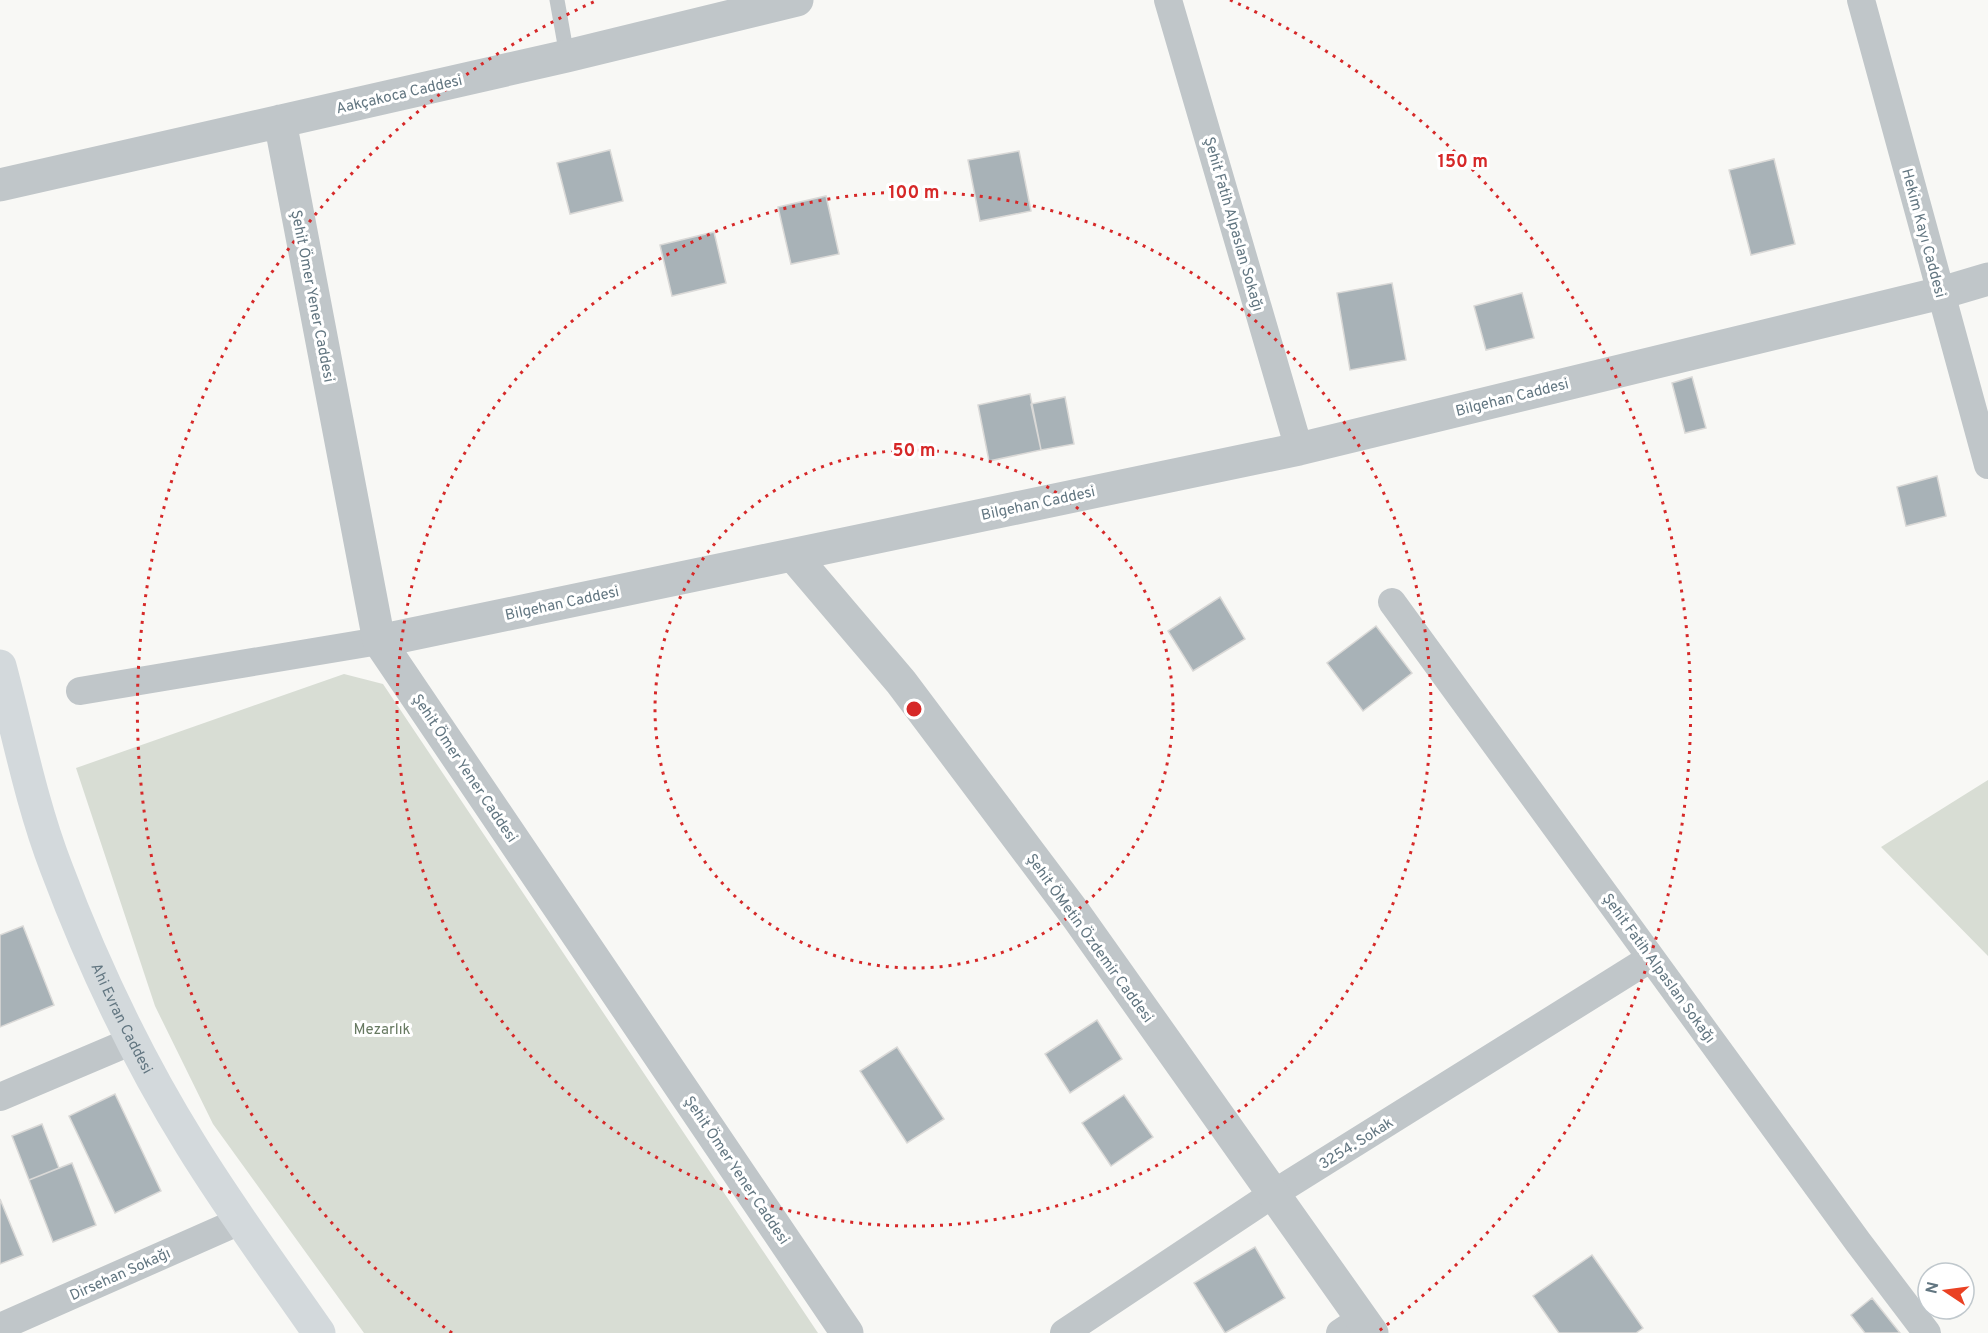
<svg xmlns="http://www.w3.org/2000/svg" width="1988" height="1333" viewBox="0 0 1988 1333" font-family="Overpass,sans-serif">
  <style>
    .green { fill: #d8ddd4 }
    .building { fill: #a8b2b7; stroke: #dad9d7; stroke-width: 1.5 }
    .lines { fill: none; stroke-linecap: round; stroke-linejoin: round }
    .service { stroke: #c0c6c9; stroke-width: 15 }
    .minor { stroke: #c0c6c9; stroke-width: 28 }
    .tertiary { stroke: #c0c6c9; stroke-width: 33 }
    .secondary { stroke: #d3d9dc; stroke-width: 33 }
    .ring { fill: none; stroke: #d62828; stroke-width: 3; stroke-dasharray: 3 6 }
    .labels { text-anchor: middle; stroke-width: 6; stroke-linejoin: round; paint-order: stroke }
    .street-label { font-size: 15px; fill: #627681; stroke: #fff }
    .park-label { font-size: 15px; fill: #677961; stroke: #fff }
    .centre { fill: #d62828; stroke: #fff; stroke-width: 3 }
    .ring-label { font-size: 18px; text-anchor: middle; font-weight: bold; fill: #d62828; stroke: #fff; stroke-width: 6; stroke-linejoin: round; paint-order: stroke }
  </style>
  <rect width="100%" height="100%" fill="#f8f8f5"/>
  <path class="green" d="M344 674 383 684 818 1333H364L213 1124 155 1006 76 768Z
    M1988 780V956L1881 847Z"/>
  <path class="building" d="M610 150 623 201 570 214 557 163Z
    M1019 151 1031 211 980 221 968 160Z
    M1774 159 1795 244 1751 255 1729 170Z
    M826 196 839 254 791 264 778 207Z
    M714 232 726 283 672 296 660 245Z
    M1392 283 1406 360 1350 370 1337 293Z
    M1522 293 1534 338 1486 350 1474 306Z
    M1692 377 1706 428 1685 433 1672 383Z
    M1030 394 1041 450 989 461 978 405Z
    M1065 397 1074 444 1041 450 1031 404Z
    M1937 476 1946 516 1906 526 1897 487Z
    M1220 597 1245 639 1193 671 1168 631Z
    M1376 626 1412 673 1363 711 1327 663Z
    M23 926 54 1005 0 1027V935Z
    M1097 1020 1122 1059 1070 1093 1045 1054Z
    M897 1047 944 1119 907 1143 860 1071Z
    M115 1094 161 1191 115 1213 69 1116Z
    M1124 1095 1153 1137 1111 1166 1082 1123Z
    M42 1124 59 1168 29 1180 12 1136Z
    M72 1163 96 1225 53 1242 29 1180Z
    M0 1199 23 1255 0 1264Z
    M1255 1247 1285 1298 1225 1333 1194 1283Z
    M1592 1255 1643 1328 1636 1333H1559L1533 1296Z
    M1872 1298 1900 1333H1865L1851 1315Z"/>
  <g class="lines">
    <path class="service" d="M557 0 567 56"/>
    <path class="minor" d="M1168 0 1299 449
      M1861 0 1988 465
      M1392 602 1858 1242 1927 1333
      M80 691 379 641
      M0 1097 132 1041
      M0 1327 240 1221
      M1064 1333 1273 1194 1651 958
      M1340 1333 1361 1319"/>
    <path class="tertiary" d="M280 121 379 641 847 1333
      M0 185 567 56 797 0
      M793 555 901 682 1076 915 1372 1333
      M379 641 1299 449 1941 293 1988 279"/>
    <path class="secondary" id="s1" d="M0 666C18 733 31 802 56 867 92 963 137 1058 191 1145 231 1210 276 1271 319 1333"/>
  </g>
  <g class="ring">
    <circle cx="914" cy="709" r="259"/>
    <circle cx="914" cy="709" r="517"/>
    <path d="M452 1333A776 776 0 0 1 598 0M1230 0A776 776 0 0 1 1376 1333"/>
  </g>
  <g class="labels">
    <g class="street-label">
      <text transform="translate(399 94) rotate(-13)" y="5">Aakçakoca Caddesi</text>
      <text transform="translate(1234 224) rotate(74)" y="5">Şehit Fatih Alpaslan Sokağı</text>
      <text transform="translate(1924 233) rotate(75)" y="5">Hekim Kayı Caddesi</text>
      <text transform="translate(313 296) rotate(79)" y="5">Şehit Ömer Yener Caddesi</text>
      <text transform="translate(1512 397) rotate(-14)" y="5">Bilgehan Caddesi</text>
      <text transform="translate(1038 503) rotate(-12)" y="5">Bilgehan Caddesi</text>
      <text transform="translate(562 603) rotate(-12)" y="5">Bilgehan Caddesi</text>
      <text transform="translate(465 768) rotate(56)" y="5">Şehit Ömer Yener Caddesi</text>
      <text transform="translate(1090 938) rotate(54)" y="5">Şehit ÖMetin Özdemir Caddesi</text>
      <text transform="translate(1659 968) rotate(54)" y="5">Şehit Fatih Alpaslan Sokağı</text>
      <text dy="5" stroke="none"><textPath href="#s1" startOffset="374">Ahi Evran Caddesi</textPath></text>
      <text transform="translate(1356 1143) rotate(-32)" y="5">3254. Sokak</text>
      <text transform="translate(737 1170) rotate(56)" y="5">Şehit Ömer Yener Caddesi</text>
      <text transform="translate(120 1274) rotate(-24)" y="5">Dirsehan Sokağı</text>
    </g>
    <g class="park-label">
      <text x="382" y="1034">Mezarlık</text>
    </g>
  </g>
  <circle cx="914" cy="709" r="9" class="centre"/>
  <g class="ring-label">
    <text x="1463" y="167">150 m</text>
    <text x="914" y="198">100 m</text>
    <text x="914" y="456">50 m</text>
  </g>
  <g transform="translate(1946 1291) rotate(283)"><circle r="28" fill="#ffffff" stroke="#c0c8cd" stroke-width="1.5"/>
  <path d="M0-4.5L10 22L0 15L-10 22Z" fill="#ea4123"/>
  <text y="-9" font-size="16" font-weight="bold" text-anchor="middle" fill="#627681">N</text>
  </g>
</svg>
